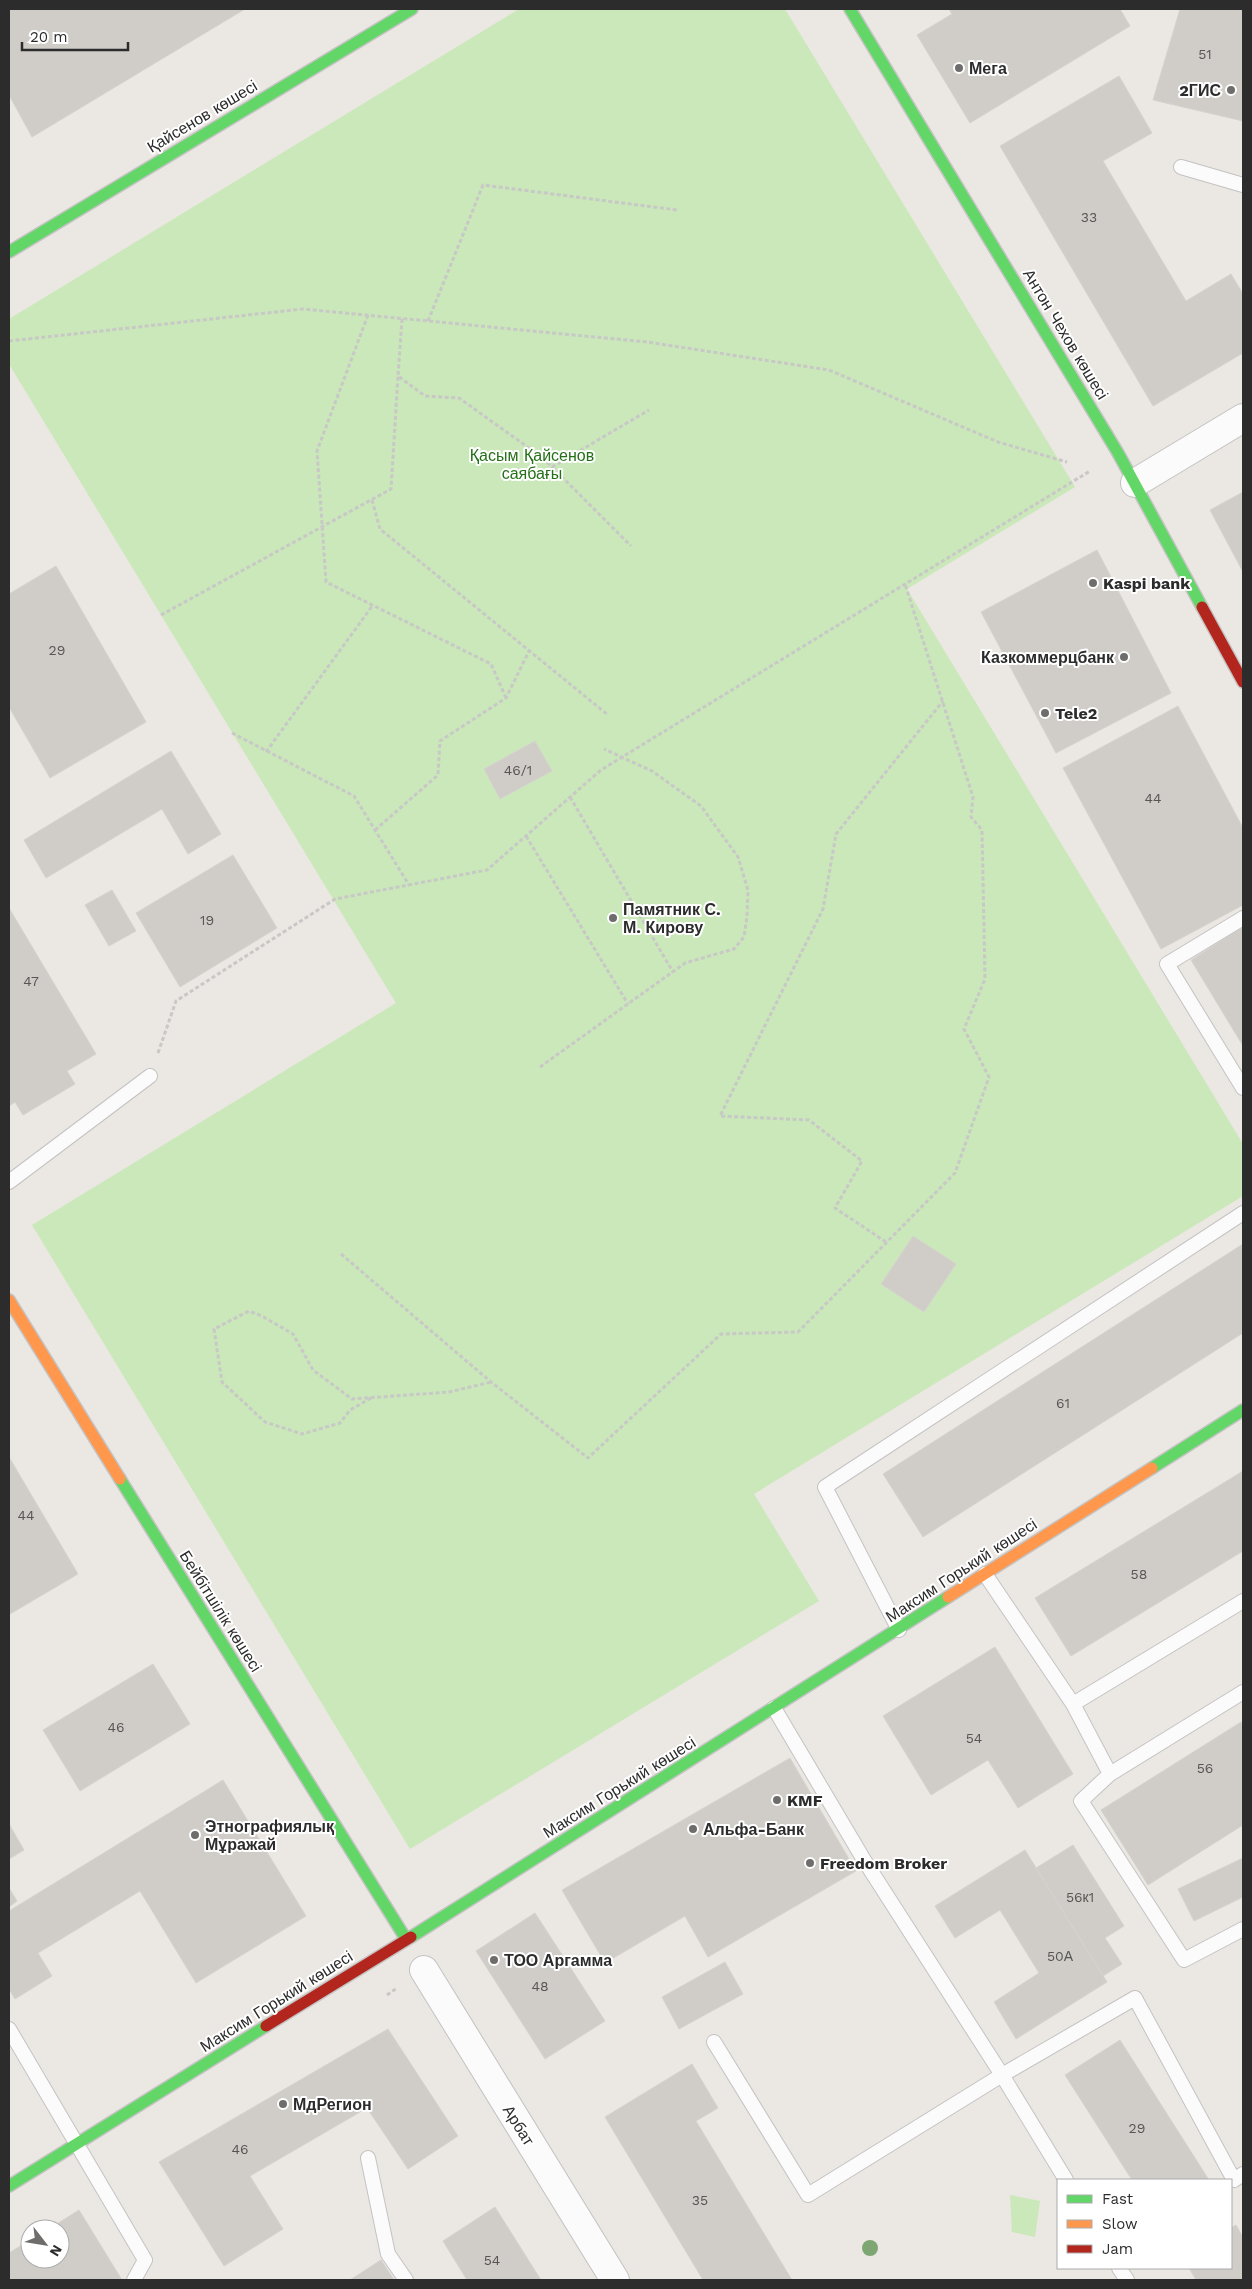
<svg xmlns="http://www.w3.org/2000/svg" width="1252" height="2289" viewBox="0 0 1252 2289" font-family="'Work Sans',sans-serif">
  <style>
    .green { fill: #cae8b9 }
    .building { fill: #d0cdc9; stroke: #d6d3ce }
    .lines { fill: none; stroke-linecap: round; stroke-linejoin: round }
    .lane-casing { stroke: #c4c3c3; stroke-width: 16 }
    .street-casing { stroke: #c4c3c3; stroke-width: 30 }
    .fast-casing { stroke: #c4c3c3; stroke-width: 14 }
    .slow-casing { stroke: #c4c3c3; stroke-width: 14 }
    .jam-casing { stroke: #c4c3c3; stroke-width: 14 }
    .path { stroke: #c8c8c7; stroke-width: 3; stroke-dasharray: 4 2.5; stroke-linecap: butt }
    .lane { stroke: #fcfbfb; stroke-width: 14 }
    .street { stroke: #fcfbfb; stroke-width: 28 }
    .fast { stroke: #63d668; stroke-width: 11 }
    .slow { stroke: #ff974d; stroke-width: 11 }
    .jam { stroke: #b3261e; stroke-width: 11 }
    .tree { fill: #7ea672 }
    .poi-dot { fill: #6f6d6c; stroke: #fff; stroke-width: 2 }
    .labels { text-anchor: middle; stroke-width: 4; stroke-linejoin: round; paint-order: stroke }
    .number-label { font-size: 14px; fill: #575655 }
    .poi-label { font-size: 16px; font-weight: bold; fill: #2c2c2c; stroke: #fff; text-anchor: start }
    .street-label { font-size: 16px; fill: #2c2c2c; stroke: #fff }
    .park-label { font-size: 16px; fill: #247016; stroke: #fff }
  </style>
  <rect width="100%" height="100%" fill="#ebe7e2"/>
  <path class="green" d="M519 9H785L1075 487 907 589 1243 1144V1196L754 1494 819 1601 410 1849 32 1225 396 1003 9 364V319Z
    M1010 2195 1040 2201 1035 2237 1012 2232Z"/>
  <path class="building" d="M9 9H245L32 137 9 95Z
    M949 9H1120L1130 26 970 123 917 35 952 14Z
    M1180 9H1243V121L1153 100Z
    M1119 76 1152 133 1103 161 1186 301 1231 274 1243 294V353L1153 406 1000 146Z
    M1243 492V572L1210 510Z
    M1097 550 1171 693 1056 753 981 612Z
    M56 566 146 722 50 778 9 707V594Z
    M1178 706 1243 828V905L1161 949 1063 768Z
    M535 741 552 771 500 799 484 769Z
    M171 751 221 834 188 854 162 809 46 878 24 840Z
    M233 855 277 928 180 987 136 913Z
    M112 890 136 931 109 946 85 905Z
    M9 908 96 1054 67 1071 75 1084 23 1115 15 1102 9 1106Z
    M1243 927V1046L1191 960Z
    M913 1236 956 1264 924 1312 881 1284Z
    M1243 1244V1333L923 1537 883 1474Z
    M9 1457 78 1574 10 1614 9 1612Z
    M1243 1471V1551L1071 1656 1035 1598Z
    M995 1647 1073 1774 1018 1808 988 1760 931 1795 883 1716Z
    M153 1664 190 1724 80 1791 43 1730Z
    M1241 1722 1243 1727V1825L1148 1885 1101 1810Z
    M790 1758 856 1871 708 1957 685 1916 605 1963 562 1890Z
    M223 1780 306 1916 196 1983 140 1891 38 1953 52 1976 15 1999 9 1989V1911Z
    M9 1824 24 1850 9 1859Z
    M1073 1845 1124 1926 1105 1938 1122 1964 1103 1976 1036 1868Z
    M1025 1850 1107 1982 1016 2039 994 2002 1039 1973 1000 1910 955 1938 935 1906Z
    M1243 1858V1897L1194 1921 1178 1889Z
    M9 1888 17 1901 9 1907Z
    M535 1913 605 2021 545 2059 476 1951Z
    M725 1962 743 1994 679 2029 662 1997Z
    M388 2029 458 2136 408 2169 367 2108 250 2176 283 2229 224 2266 159 2162Z
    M1120 2040 1209 2180H1132L1065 2075Z
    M692 2064 718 2108 696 2121 792 2280H703L605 2117Z
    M495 2207 541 2280H467L443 2241Z
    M79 2210 122 2280H9V2253L30 2240V2259H60V2229H49Z
    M1236 2225 1243 2237V2280H1196L1189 2268H1231V2228Z
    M381 2260 394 2280H350Z"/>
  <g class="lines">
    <defs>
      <path id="lane" d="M1181 167 1243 185
        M1243 918 1167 964 1243 1088
        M9 1182 150 1076
        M985 1574 1073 1704 1110 1774 1081 1801 1184 1960 1243 1929
        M899 1630 825 1487 1243 1213
        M1073 1704 1243 1601
        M1110 1774 1243 1692
        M9 2029 145 2260 134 2280
        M714 2042 808 2195 1002 2075 864 1860 774 1708
        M368 2158 388 2254 406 2280
        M1066 2180 1002 2075 1135 1998 1234 2180 1243 2174
        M1119 2268 1127 2280"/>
      <path id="street" d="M1135 483 1243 418
        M424 1970 615 2280"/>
      <path id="fast" d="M850 9 1118 453 1202 607
        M9 252 412 9
        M1152 1468 1243 1410
        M120 1479 406 1939
        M411 1937 948 1597
        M9 2186 266 2026"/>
      <path id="slow" d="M9 1300 120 1479
        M948 1597 1152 1468"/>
      <path id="jam" d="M1202 607 1243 682
        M266 2026 411 1937"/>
    </defs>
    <use href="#lane" class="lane-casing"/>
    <use href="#street" class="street-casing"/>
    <use href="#fast" class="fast-casing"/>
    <use href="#slow" class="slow-casing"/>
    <use href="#jam" class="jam-casing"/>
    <path class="path" d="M368 315 317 451 326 582 491 664 506 698
      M402 319 398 376 425 396 459 398 543 458 631 546
      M428 321 483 185 677 210
      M9 341 303 309 647 342 829 370 998 442 1067 462
      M552 467 649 410
      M372 500 380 529 608 715
      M161 615 391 489 398 376
      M232 733 354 796 409 885
      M266 752 373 605
      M570 797 673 972
      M375 830 438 775 440 741 506 698 529 651
      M526 836 628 1004
      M158 1053 176 1001 335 899 487 870 601 770 1090 471
      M540 1067 685 963 734 949 744 937 747 916 748 890 738 857 701 806 652 771 604 749
      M886 1242 835 1208 862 1161 809 1120 720 1116 823 909 836 834 943 701
      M341 1254 491 1382 588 1458 721 1334 798 1332 955 1173 989 1077 964 1029 985 979 982 830 971 817 973 797 905 584
      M371 1398 350 1410 340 1423 302 1434 265 1422 222 1382 214 1329 249 1311 262 1316 293 1334 313 1370 352 1399 449 1392 491 1382
      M387 1995 397 1988"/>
    <use href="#lane" class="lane"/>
    <use href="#street" class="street"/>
    <use href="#fast" class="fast"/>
    <use href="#slow" class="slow"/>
    <use href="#jam" class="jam"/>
  </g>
  <circle class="tree" cx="870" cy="2248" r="8"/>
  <g class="poi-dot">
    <circle cx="959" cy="68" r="5"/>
    <circle cx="1231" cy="90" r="5"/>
    <circle cx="1093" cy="583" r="5"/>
    <circle cx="1124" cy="657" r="5"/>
    <circle cx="1045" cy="713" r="5"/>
    <circle cx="613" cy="918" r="5"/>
    <circle cx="777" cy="1800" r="5"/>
    <circle cx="693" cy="1829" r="5"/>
    <circle cx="195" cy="1835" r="5"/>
    <circle cx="810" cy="1863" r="5"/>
    <circle cx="494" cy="1960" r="5"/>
    <circle cx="283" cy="2104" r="5"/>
  </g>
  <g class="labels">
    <g class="number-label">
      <text x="1205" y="59">51</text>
      <text x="1089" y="222">33</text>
      <text x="57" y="655">29</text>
      <text x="518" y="775">46/1</text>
      <text x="1153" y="803">44</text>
      <text x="207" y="925">19</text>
      <text x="31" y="986">47</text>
      <text x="1063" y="1408">61</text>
      <text x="26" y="1520">44</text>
      <text x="1139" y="1579">58</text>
      <text x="116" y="1732">46</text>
      <text x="974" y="1743">54</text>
      <text x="1205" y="1773">56</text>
      <text x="1080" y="1902">56к1</text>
      <text x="1060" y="1961">50А</text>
      <text x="540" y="1991">48</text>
      <text x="1137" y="2133">29</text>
      <text x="240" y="2154">46</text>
      <text x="700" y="2205">35</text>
      <text x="492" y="2265">54</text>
    </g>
    <g class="poi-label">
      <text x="969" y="74">Мега</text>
      <text x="1221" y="96" text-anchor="end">2ГИС</text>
      <text x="1103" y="589">Kaspi bank</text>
      <text x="1114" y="663" text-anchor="end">Казкоммерцбанк</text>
      <text x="1055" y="719">Tele2</text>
      <text x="623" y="915">Памятник С.<tspan x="623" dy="18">М. Кирову</tspan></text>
      <text x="787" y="1806">KMF</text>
      <text x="205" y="1832">Этнографиялық<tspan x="205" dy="18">Мұражай</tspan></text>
      <text x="703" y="1835">Альфа-Банк</text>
      <text x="820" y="1869">Freedom Broker</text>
      <text x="504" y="1966">ТОО Аргамма</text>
      <text x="293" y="2110">МдРегион</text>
    </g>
    <g class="street-label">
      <text transform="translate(202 116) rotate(-31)" y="6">Қайсенов көшесі</text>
      <text transform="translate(1066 334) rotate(59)" y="6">Антон Чехов көшесі</text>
      <text transform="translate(961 1570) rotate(-33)" y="6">Максим Горький көшесі</text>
      <text transform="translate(221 1611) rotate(58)" y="6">Бейбітшілік көшесі</text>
      <text transform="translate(619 1787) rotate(-32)" y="6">Максим Горький көшесі</text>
      <text transform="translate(276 2001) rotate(-32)" y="6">Максим Горький көшесі</text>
      <text transform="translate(519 2125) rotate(58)" y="6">Арбат</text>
    </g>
    <g class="park-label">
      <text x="532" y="461">Қасым Қайсенов<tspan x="532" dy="18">саябағы</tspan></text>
    </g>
  </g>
  <rect width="1252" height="2289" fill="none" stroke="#2c2c2c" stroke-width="20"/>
  <rect x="1057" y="2179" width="175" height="90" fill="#ffffff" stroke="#ababab"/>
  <rect x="1067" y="2195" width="25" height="8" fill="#63d668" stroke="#ababab"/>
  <text x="1102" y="2204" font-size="15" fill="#2c2c2c">Fast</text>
  <rect x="1067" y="2220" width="25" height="8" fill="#ff974d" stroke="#ababab"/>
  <text x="1102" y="2229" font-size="15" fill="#2c2c2c">Slow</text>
  <rect x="1067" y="2245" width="25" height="8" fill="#b3261e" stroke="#ababab"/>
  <text x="1102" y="2254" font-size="15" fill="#2c2c2c">Jam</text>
  <g transform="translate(45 2244) rotate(121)"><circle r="24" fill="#ffffff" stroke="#ababab"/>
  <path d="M0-4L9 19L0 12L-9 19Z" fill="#6f6d6c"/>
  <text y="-8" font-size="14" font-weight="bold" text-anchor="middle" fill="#2c2c2c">N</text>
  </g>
  <path d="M22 42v8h106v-8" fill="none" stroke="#2c2c2c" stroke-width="2.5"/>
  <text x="30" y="42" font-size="15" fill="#2c2c2c" stroke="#ffffff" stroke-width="4" paint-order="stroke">20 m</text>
</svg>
